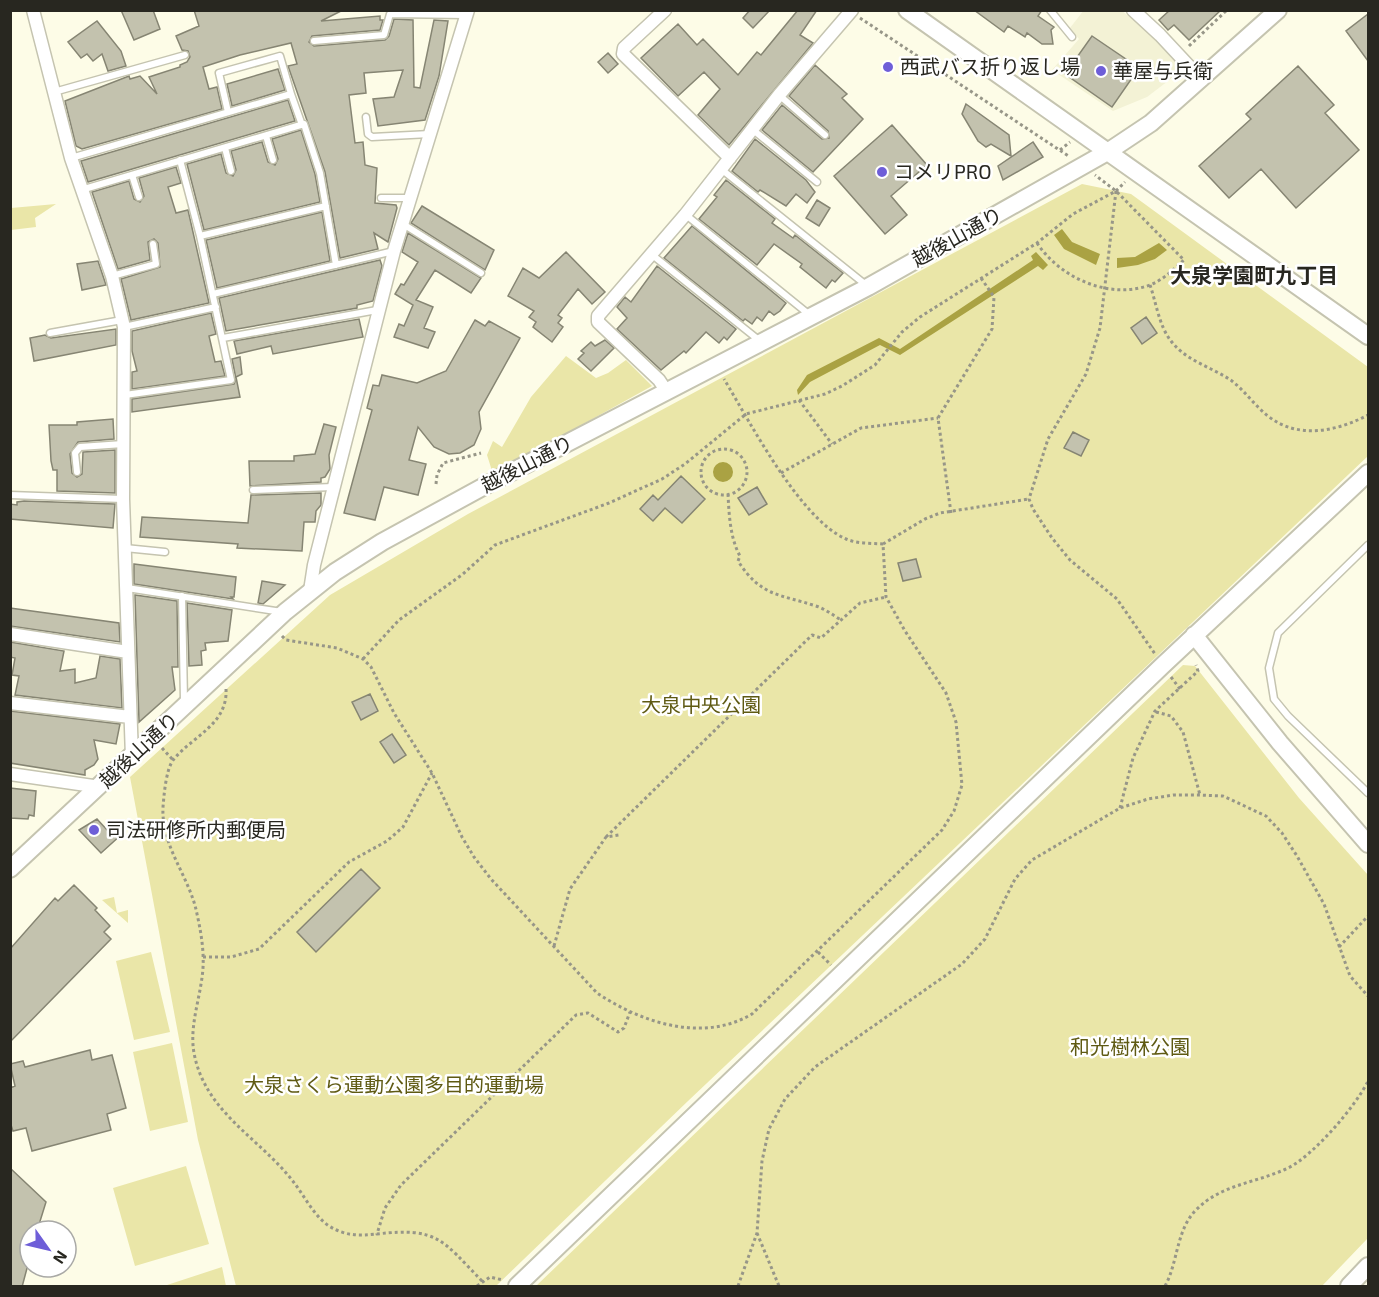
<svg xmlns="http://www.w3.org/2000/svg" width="1379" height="1297" viewBox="0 0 1379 1297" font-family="'Exo 2','Noto Sans JP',sans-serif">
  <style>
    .built { fill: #f3f2d5 }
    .green { fill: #eae6a8 }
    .water { fill: #aaa243 }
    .building { fill: #c3c2ae; stroke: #868573; stroke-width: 1.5 }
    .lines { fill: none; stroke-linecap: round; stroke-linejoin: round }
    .lane-casing { stroke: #c5c4b0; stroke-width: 9 }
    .street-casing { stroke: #c5c4b0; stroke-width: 15 }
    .secondary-casing { stroke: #c5c4b0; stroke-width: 20 }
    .path { stroke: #979688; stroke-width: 3; stroke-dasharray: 3 3; stroke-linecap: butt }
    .lane { stroke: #fff; stroke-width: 6 }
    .street { stroke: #fff; stroke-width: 12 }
    .secondary { stroke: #fff; stroke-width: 16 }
    .poi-dot { fill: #6e5ed8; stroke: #fff; stroke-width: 2 }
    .labels { text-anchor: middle; stroke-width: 5; stroke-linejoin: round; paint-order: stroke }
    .poi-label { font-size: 20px; fill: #282720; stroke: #fff; text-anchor: start }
    .street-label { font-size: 20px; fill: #282720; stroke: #fff }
    .park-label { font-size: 20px; fill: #5f5a13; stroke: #fff }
    .neighbourhood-label { font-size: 21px; font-weight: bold; fill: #282720; stroke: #fff }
  </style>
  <rect width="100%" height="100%" fill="#fdfce7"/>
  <path class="built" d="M1084 10 1122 11 1149 32 1185 68 1147 97 1113 111 1052 70 1079 39 1070 28Z"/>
  <path class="green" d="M1082 184 1131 194 1368 367V456L688 1101 496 1286H236L198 1140 130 777 330 595 468 514Z
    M56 204 35 218 36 227 11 230V208Z
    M566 356 596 378 608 373 626 360 652 386 493 474 487 455 493 441 502 447 531 397Z
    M1183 665 1195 666 1299 798 1368 875V1238L1322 1286H536Z
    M114 897 117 913 128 910V923L102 900Z
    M151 952 170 1032 134 1040 116 961Z
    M172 1043 188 1122 150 1131 133 1052Z
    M186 1166 209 1244 135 1266 113 1188Z
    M222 1267 226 1286H164Z"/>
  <path class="water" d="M1062 229 1072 242 1100 254 1096 265 1064 249 1054 235Z
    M1159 243 1167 250 1155 259 1138 265 1117 268V258L1135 257Z
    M1036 252 1048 265 1043 270 1038 266 900 355 880 345 810 382 798 395 797 390 807 375 879 338 900 349 1033 260 1031 256Z
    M713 472a10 10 0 1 1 20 0a10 10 0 1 1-20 0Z"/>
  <path class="building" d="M121 10H153L160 29 134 40Z
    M194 10H343L321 21 380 16V20H383L380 30 312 36 309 42 314 46 385 40 389 36 394 19 413 20 414 87 420 88 434 20 448 21 439 76 425 120 378 126 373 99 394 97 403 70 364 73 366 93 349 95 355 143 363 142 365 165 377 168 375 203 396 205 397 208 388 242 374 233 378 249 340 258 325 172 288 66 297 64 291 43 240 55 203 67 209 89 217 87 222 109 82 149 76 146 65 101 129 76 130 79 140 76 157 94 149 77 180 67V65L187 62 190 57 188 51 182 50 176 36 199 26Z
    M750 10H770L753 28 743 18Z
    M798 10H817L800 35 813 43 729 145 698 115 720 89 704 72 678 96 641 58 678 24 697 45 703 39 738 75 757 52 761 55Z
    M974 10H1042L1038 16 1054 27 1051 30 1053 44H1042L1027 33 1025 37 1008 26 1004 32Z
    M1170 10H1221L1189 40 1174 25 1168 30 1159 20Z
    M1368 14V61L1346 31Z
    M97 21 121 51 126 66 108 71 102 54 93 61 87 54 81 58 68 42Z
    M1092 36 1139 68 1112 107 1065 74Z
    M608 53 618 64 608 73 598 62Z
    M815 65 847 94 842 98 863 119 813 172 762 130 782 105 822 139 829 138 828 131 789 96Z
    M1298 66 1334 105 1325 113 1359 150 1296 208 1261 169 1229 198 1199 166 1251 119 1246 114Z
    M278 69 285 90 232 106 227 84Z
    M288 100 295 121 88 182 81 161Z
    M966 104 1009 135 1011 156 991 144 986 147 978 141 962 114Z
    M892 125 927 165 891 196 907 215 885 234 834 176Z
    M301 130 315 174 320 202 204 230 187 164 221 154 226 173 233 176 236 170 231 151 262 142 268 162 275 165 278 159 272 139Z
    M755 139 806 180 815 192 807 203 796 194 786 206 760 190 758 192 732 171Z
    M1033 142 1043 157 1003 180 998 166Z
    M176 167 181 183 168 187 176 213 188 210 209 303 131 320 121 279 160 267 158 243 154 239 148 242 150 260 118 269 92 192 129 181 134 199 140 202 144 196 139 178Z
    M726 180 775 219 772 223 793 238 795 235 843 273 835 282 832 280 826 288 800 267 802 264 774 244 757 265 699 219 717 197 714 195Z
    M817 200 830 208 819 226 806 218Z
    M422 206 494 250 485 270 411 223Z
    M322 212 330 261 217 288 206 240Z
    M692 226 786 303 780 311 774 315 769 311 762 321 757 317 752 324 745 319 743 321 664 258Z
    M408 233 481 278 471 293 435 270 416 300 433 307 424 328 435 332 428 348 394 337 399 324 404 326 413 305 395 294 401 284 404 285 418 262 402 252Z
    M566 252 605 292 592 304 578 289 558 315 562 318 558 323 563 327 552 342 533 327 536 322 529 317 534 311 508 296 523 268 539 278Z
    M380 260 382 266 373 301 357 305V308L226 331 219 298Z
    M98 261 106 285 82 290 77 264Z
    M657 266 736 329 727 340 724 337 719 343 706 332 686 353 684 351 661 370 617 329 627 318 617 307 625 297 631 302Z
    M211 313 216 334 209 336 215 362 221 361 225 376 132 389V372L137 371 132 351V331Z
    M1146 317 1157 333 1142 344 1131 328Z
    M359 319 363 337 273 354 271 346 237 354 234 341Z
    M475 320 485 326 489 321 520 338 479 412 481 429 474 445 460 453 449 454 434 447 418 427 409 460 426 464 418 495 384 487 375 520 344 513 372 410 367 408 373 385 379 386 382 375 417 383 446 371Z
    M116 329V345L34 361 30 338 45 335 51 338Z
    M605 340 614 348 591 371 578 359 584 353 581 351 591 342 595 346Z
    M240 357 242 374 236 377 240 397 132 412V399L234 384 236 379 232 359Z
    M113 419 114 439 78 442 70 454 72 473 77 477 82 474 83 452 115 450V493L57 491V470H53L51 461 49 425H77V422Z
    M324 424 336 427 329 455 330 469 325 477 321 478V482L250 486 249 461H294V456L315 454Z
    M1073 432 1089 440 1081 456 1064 448Z
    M681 476 705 499 682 523 665 508 653 521 640 509 653 495 658 500Z
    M757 487 767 504 749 515 738 498Z
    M321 493V505L316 511 315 522H304L302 551 237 548 238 544 140 537 142 517 248 523 251 495Z
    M24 501 115 504 113 528 10 519V504L17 505V502Z
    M916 559 921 577 903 581 898 563Z
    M134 564 236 577 234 597H231L233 599 134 584Z
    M262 581 285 585 263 604 258 603Z
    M135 595 177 601 178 667H172L175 690 139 722Z
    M187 603 232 610 228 641 205 643 206 650 201 651 202 665 189 666Z
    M10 608 119 623 120 642 10 626Z
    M10 642 64 651 60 671 75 669V683L96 678 100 656 120 659 122 708 15 695 19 676 12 675 15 658 10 657Z
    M370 694 378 711 361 720 352 702Z
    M10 711 120 724 116 744 94 740 98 759 94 765 85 770V775L10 763Z
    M392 734 406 755 394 763 380 742Z
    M10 788 36 791 34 816 29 815 28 819 10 818Z
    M97 819 108 831 114 825 122 834 101 853 79 830Z
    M361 869 380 888 316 952 297 932Z
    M74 885 97 908 95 910 110 926 104 932 111 939 10 1042V949L55 898 58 901Z
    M90 1050 92 1060 112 1055 126 1108 107 1114 111 1130 32 1151 26 1128 13 1131 10 1122V1088L15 1086 10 1064 23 1061 25 1067Z
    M10 1168 46 1202 37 1231H30V1257L22 1287H10Z"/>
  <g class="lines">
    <defs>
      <path id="lane" d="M1050 10 1072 37
        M314 41 384 35 390 14 466 15
        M54 92 185 55
        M291 94 302 125
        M779 95 825 135
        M366 117 368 134 372 137 430 134
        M752 129 817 182
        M266 136 273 160
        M225 148 231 171
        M71 158 291 94 280 56 219 73 228 112
        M721 169 866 285
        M132 175 139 197
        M81 190 304 124 320 173 336 265
        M381 198H410
        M686 215 811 316
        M403 224 481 273
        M200 236 326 206
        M651 254 760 341
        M112 276 156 264 153 244
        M213 294 394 251
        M124 327 216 307
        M50 333 122 320
        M223 338 377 310
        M125 395 231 380 200 236 180 160
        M77 472 75 453 80 447 123 444
        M253 490 333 487
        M10 495 123 499
        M1368 545 1278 633 1269 668 1274 699 1288 716 1368 793
        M125 548 165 552
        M127 588 282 612
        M182 596 184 701"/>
      <path id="street" d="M33 10 71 158 112 276 124 327 123 499 132 757
        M665 10 624 48 623 54 730 158
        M1133 10 1160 35 1202 80
        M667 392 659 380 598 322V316L685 215 779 95 852 10
        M310 591 314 565 394 251 468 10
        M10 634 128 652
        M10 703 130 717
        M10 774 100 787"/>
      <path id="secondary" d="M907 10 1368 336
        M1194 635 1280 743 1368 844
        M10 869 285 612 335 572 382 542 490 483 868 287 1109 151 1151 123 1278 10
        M517 1286 1162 666 1368 473
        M1349 1286 1368 1266"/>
    </defs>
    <use href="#lane" class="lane-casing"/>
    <use href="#street" class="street-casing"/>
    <use href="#secondary" class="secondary-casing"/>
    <path class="path" d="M860 18 1070 157
      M1189 46 1227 10
      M1060 150 1070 142
      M1116 191 1100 328 1086 374 1048 439 1029 499 1033 509 1052 538 1070 560 1117 599 1155 654
      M1037 243C1060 278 1109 300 1150 285 1163 280 1174 269 1184 260L1116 191 1095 175
      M1150 285C1156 302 1159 326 1171 341 1186 361 1212 367 1232 381 1245 391 1255 406 1268 416 1298 440 1338 431 1368 415
      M799 400 832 444
      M701 472a23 23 0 1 1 46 0a23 23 0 1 1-46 0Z
      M781 473 861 428 938 418
      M436 484 437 475 443 463 481 453
      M728 494C729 514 730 538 740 556L738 561C761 597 780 594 816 606 825 609 833 615 841 620
      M951 513 938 418 992 329 994 297 981 278
      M883 544 925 519 940 513 1029 499
      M282 636 286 640 337 648 363 659 371 667 394 713 432 773 462 837 474 857 491 879 597 993C642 1023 703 1043 752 1014L942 830 954 811 962 785 956 722 946 693 905 631 886 597 883 544C871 543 858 544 846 539 800 519 750 422 724 379
      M363 659 399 620 463 574 495 545 609 503 662 479 685 464 746 414 825 394 842 386 875 365 902 332 920 317 1037 243 1073 214 1116 191 1125 182
      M1171 677 1180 689
      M226 689C228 724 193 736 174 759 166 768 164 795 163 807 161 847 190 877 197 914 201 932 204 950 203 968 201 997 189 1025 194 1053 205 1112 258 1137 292 1180 304 1195 313 1215 329 1226 345 1236 359 1236 377 1234
      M1156 712 1171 716 1183 732 1200 795
      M162 748 173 760
      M1120 808 1133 758 1155 711 1198 671 1196 665
      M606 837 812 635 821 638 860 603 886 597
      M554 946 570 889 606 837 619 835
      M1339 947 1368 916
      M818 952 831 965
      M203 957H231L259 949 349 862 387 841 403 827 432 773
      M757 1233 779 1286
      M482 1281C442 1240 438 1227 377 1234L385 1208 401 1185 576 1015 588 1013 618 1032 624 1028 630 1012
      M477 1286 490 1277 503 1280
      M738 1286 757 1233 762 1161 769 1129 785 1099 815 1067 962 964 985 939 1015 879 1032 860 1120 808 1148 799 1173 795H1200L1223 796 1266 816 1282 833 1297 856 1324 904 1350 976 1368 996
      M1165 1286C1178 1263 1176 1230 1196 1210 1221 1184 1257 1183 1288 1168 1313 1156 1356 1106 1368 1081"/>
    <use href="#lane" class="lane"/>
    <use href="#street" class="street"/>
    <use href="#secondary" class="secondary"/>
  </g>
  <g class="poi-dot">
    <circle cx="888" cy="67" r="6"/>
    <circle cx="1101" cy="71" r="6"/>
    <circle cx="882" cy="172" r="6"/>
    <circle cx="94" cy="830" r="6"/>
  </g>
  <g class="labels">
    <g class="poi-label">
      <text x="900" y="74">西武バス折り返し場</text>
      <text x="1113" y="78">華屋与兵衛</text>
      <text x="894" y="179">コメリPRO</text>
      <text x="106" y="837">司法研修所内郵便局</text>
    </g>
    <g class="street-label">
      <text transform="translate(957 237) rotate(-29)" y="7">越後山通り</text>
      <text transform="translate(527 464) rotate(-27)" y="7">越後山通り</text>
      <text transform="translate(139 750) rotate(-43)" y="7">越後山通り</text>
    </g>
    <g class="park-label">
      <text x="701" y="712">大泉中央公園</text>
      <text x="1130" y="1054">和光樹林公園</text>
      <text x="394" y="1092">大泉さくら運動公園多目的運動場</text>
    </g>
    <g class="neighbourhood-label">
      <text x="1254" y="283">大泉学園町九丁目</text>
    </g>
  </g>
  <rect width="1379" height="1297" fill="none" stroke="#282720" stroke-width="24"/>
  <g transform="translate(48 1249) rotate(124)"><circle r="28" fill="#ffffff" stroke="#a9a9a6" stroke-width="1.5"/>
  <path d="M0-4.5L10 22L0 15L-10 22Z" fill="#6e5ed8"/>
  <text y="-9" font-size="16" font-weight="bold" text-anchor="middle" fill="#282720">N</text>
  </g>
</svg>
